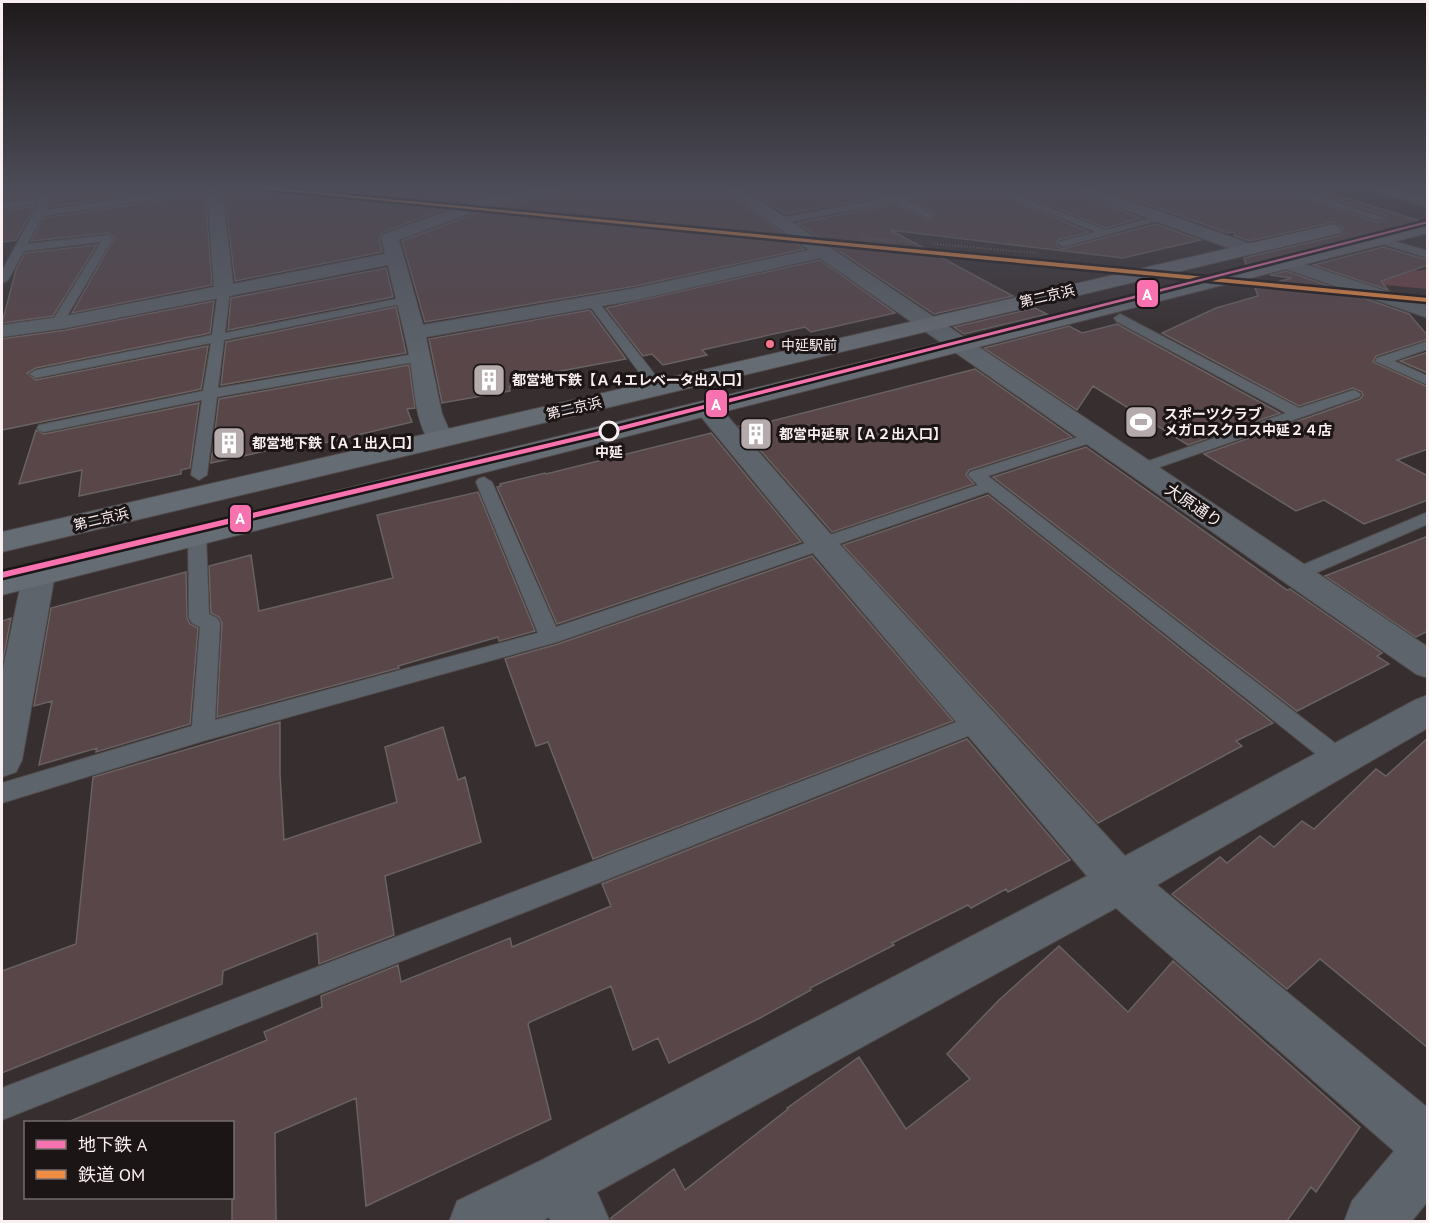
<svg xmlns="http://www.w3.org/2000/svg" width="1429" height="1223" viewBox="0 0 1429 1223" font-family="'PT Sans','Noto Sans JP',sans-serif">
  <style>
    .green { fill: #6f4348 }
    .building { fill: #594649; stroke: #696263; stroke-width: 1.5 }
    .lines { fill: none; stroke-linecap: round; stroke-linejoin: round }
    .service-casing { stroke: #514a4b; stroke-width: 2 }
    .minor-casing { stroke: #514a4b; stroke-width: 2 }
    .trunk-casing { stroke: #514a4b; stroke-width: 2 }
    .path { stroke: #67686b; stroke-width: 2; stroke-dasharray: 1 2; stroke-linecap: butt }
    .service { fill: #5d646b; fill-rule: evenodd }
    .minor { fill: #5d646b; fill-rule: evenodd }
    .trunk { fill: #666c74; fill-rule: evenodd }
    .rail-1-casing { stroke: #1c1516; stroke-width: 5 }
    .rail-1 { fill: #f18c43; fill-rule: evenodd }
    .metro-1-casing { stroke: #1c1516; stroke-width: 5 }
    .metro-1 { fill: #f872b0; fill-rule: evenodd }
    .bus-dot { fill: #fc738d; stroke: #1c1516; stroke-width: 2 }
    .stop-dot { fill: #1c1516; stroke: #faeff0; stroke-width: 3 }
    .labels { text-anchor: middle; stroke-width: 6; stroke-linejoin: round; paint-order: stroke }
    .far-street-label { font-size: 14px; fill: #faeff0; stroke: #1c1516 }
    .bus-label { font-size: 14px; fill: #faeff0; stroke: #1c1516; text-anchor: start }
    .far-poi-label { font-size: 14px; font-weight: bold; fill: #faeff0; stroke: #1c1516; text-anchor: start }
    .far-stop-label { font-size: 14px; font-weight: bold; fill: #faeff0; stroke: #1c1516 }
    .street-label { font-size: 16px; fill: #faeff0; stroke: #1c1516 }
    .line-badge { stroke: #1c1516; stroke-width: 2 }
    .badge-label { font-size: 16px; text-anchor: middle; font-weight: bold; fill: #fff }
  </style>
  <rect width="100%" height="100%" fill="#362e2f"/>
  <path class="green" d="M1374 257 1418 271 1427 269V289L1365 283 1330 271Z"/>
  <path class="building" d="M2 188H31L34 195 2 201Z
    M45 188H205L212 285 72 313 115 237 108 233 31 241 44 218 170 199 176 194 170 189 49 207 51 198Z
    M224 188H359L366 197 374 194 373 188H518L490 193 383 232 379 239 382 252 235 281Z
    M573 188H721L804 249 636 286 425 322 402 241 495 206 564 194Z
    M746 188H853L870 199 785 214Z
    M873 188H918V190L888 196Z
    M936 188H985L1089 232 1058 240 1056 245 1062 249 1156 224 1200 240 1123 258 890 230 1013 296 934 314 797 223 896 204 928 220 937 215 912 201 935 196 938 192Z
    M1007 188H1070L1073 193 1141 218 1106 228Z
    M1102 188H1278L1376 222 1387 219 1386 216 1302 188H1315L1423 222 1246 265 1244 258 1341 235 1344 228 1334 222 1250 241 1235 236 1234 232 1228 233Z
    M35 206 16 240 2 242V211Z
    M97 245 53 316 2 323 16 270 25 253Z
    M1383 247 1428 260V265L1381 281 1388 290 1313 265Z
    M820 260 895 313 811 332 805 327 702 350 707 355 663 365 652 354 643 356 606 308Z
    M386 268 393 297 228 330 231 298Z
    M1286 271 1409 314 1428 336V339L1376 356 1373 362 1428 387V449L1397 460 1428 476V500L1364 524 1324 500 1296 511 1204 454 1360 399 1363 395 1362 392 1353 388 1299 406 1162 333 1216 308 1258 296 1255 288 1292 278 1270 275Z
    M214 301 210 333 36 368 27 373 36 380 208 346 201 389 2 430V339L66 330Z
    M396 307 406 353 221 385 226 342Z
    M1035 308 1047 314 964 334 954 327Z
    M590 310 626 359 555 372 558 377 509 387 510 391 442 403 429 339Z
    M1117 324 1280 413 1188 445 1093 386 1077 410 984 348 1069 326 1082 333Z
    M1428 352V373L1400 361Z
    M409 365 415 408 407 409 412 422 294 450 293 445 211 463 219 399Z
    M975 369 1072 437 969 470 966 475 974 484 832 532 739 426 757 421 760 424Z
    M199 403 190 468 181 470V474L79 496 82 470 19 484 36 430 44 434Z
    M711 433 801 542 557 624 497 487 501 486 500 484 545 473 546 474Z
    M1086 447 1287 590 1290 589 1382 653 1377 656 1389 664 1297 711 993 477Z
    M478 492 535 631 499 641 498 637 398 666 399 668 217 717 222 623 219 617 211 613 209 566 251 555 259 611 393 578 377 515Z
    M988 495 1273 723 1236 741 1242 746 1098 823 843 545Z
    M1428 536V631L1416 637 1325 576Z
    M812 556 953 721 593 859 548 742 536 746 505 659 558 644Z
    M186 572 187 618 190 624 198 628 190 724 96 752 97 748 39 765 52 701 34 706 51 608Z
    M11 618 2 665V621Z
    M280 722V774L284 840 397 802 385 747 443 727 458 780 465 777 481 842 385 876 394 935 319 964 317 933 223 971 222 984 2 1073V971L76 944 93 777Z
    M1428 738V1048L1320 959 1287 989 1172 894 1220 857 1227 863 1260 836 1274 847 1302 821 1314 829 1376 769 1386 776Z
    M967 739 1070 860 1008 892 1006 889 971 908 968 905 892 943 894 945 810 988 811 990 760 1018 669 1063 658 1038 633 1050 611 986 530 1022 528 1024 551 1119 366 1206 356 1098 275 1133 276 1221H232V1122H68L267 1040 264 1032 322 1007 321 996 398 965 401 982 510 938 512 947 611 906 602 884Z
    M1059 946 1128 1012 1173 961 1360 1127 1316 1192 1311 1187 1287 1221H612L611 1218 674 1169 685 1190 788 1109 787 1108 859 1057 906 1129 970 1079 947 1054 999 1000Z"/>
  <g class="lines">
    <defs>
      <path id="service" d="M33 188H42L49 199 46 210 170 191 174 194 170 197 43 216 27 244 108 235 113 238 63 323 57 327 51 323 101 242 24 251 8 280 2 283V271L39 203 2 209V203L38 197Z
        M361 188H370L372 193 365 195Z
        M855 188H867L888 198 923 191 920 188H932L936 192 935 194 906 200 935 216 927 218 896 202 778 224 773 221 778 218 877 200Z
        M987 188H1000L1106 230 1162 215 1167 218 1063 247 1058 244 1059 242 1096 232Z
        M1280 188H1294L1385 218 1377 220Z
        M1376 238H1384L1428 251V258L1376 242Z
        M224 288 230 291 225 333 406 297 412 300 406 303 224 340 218 388 420 353 427 357 420 361 217 397 207 475 199 480 191 475 202 400 44 432 39 431 37 428 39 425 44 424 203 391 211 343 36 378 29 374 36 370 212 335 218 291Z
        M593 298 597 300 663 385 665 388 663 391H653L587 302Z
        M1120 314 1299 408 1354 390 1361 394 1359 397 1146 472H1134L1132 469 1134 466 1286 413 1116 321 1114 318Z
        M1428 341V349L1394 361 1428 376V385L1375 361 1377 358Z
        M1094 432 1102 437 1099 440 988 476 1348 753 1352 760 1348 767 1340 770 1332 767 988 492 557 642 203 741 2 803V783L192 726 200 627 192 623 189 618 188 535 191 531H203L206 535 209 614 217 618 220 623 215 720 538 633 476 482 478 479 484 477 492 482 556 627 978 485 968 475 970 472Z
        M1428 512V524L1302 579 1295 581 1288 579 1286 575 1288 571Z
        M980 713 988 716 991 722 988 728 2 1120V1088Z"/>
      <path id="minor" d="M207 188H222L233 284 385 254 381 238 384 234 491 195 534 188H571L564 192 494 204 399 240 423 325 636 288 809 250 723 188H741L1428 647V678L1416 674 820 258 636 300 426 337 442 414 453 439 449 444 440 447 431 444C414 420 415 388 410 360 404 328 395 296 388 265L66 328 2 337V325L66 316 214 287Z
        M1072 188H1094L1254 245 1257 249 1254 253H1242L1074 191Z
        M1371 188H1396L1428 197V207L1373 191Z
        M1289 259 1428 305V318L1283 268 1280 264 1283 260Z
        M707 401 716 403 834 538 1125 856 1415 700 1428 695V728L1157 885 1428 1108V1201L1411 1222H1344L1352 1201 1394 1151 1116 908 597 1192 610 1222H551L549 1217 541 1222H449L457 1201 542 1160 1087 876 812 552 698 413 695 408 698 403Z
        M39 563 50 567 55 574 22 760 16 772 2 777V673L23 574 28 567Z"/>
      <path id="trunk" d="M1428 223V233L2 595V573Z
        M1334 224 1342 229 1340 233 2 552V532Z"/>
    </defs>
    <use href="#service" class="service-casing"/>
    <use href="#minor" class="minor-casing"/>
    <use href="#trunk" class="trunk-casing"/>
    <path class="path" d="M326 188 337 190
      M393 195 409 196
      M717 233 745 235
      M862 238 917 243
      M934 244 1037 253"/>
    <use href="#service" class="service"/>
    <use href="#minor" class="minor"/>
    <use href="#trunk" class="trunk"/>
    <defs>
      <path id="rail-1" d="M254 188H272L1428 298V302L988 260Z"/>
    </defs>
    <use href="#rail-1" class="rail-1-casing"/>
    <use href="#rail-1" class="rail-1"/>
    <defs>
      <path id="metro-1" d="M1428 221V223L618 431 2 578V572L617 427Z"/>
    </defs>
    <use href="#metro-1" class="metro-1-casing"/>
    <use href="#metro-1" class="metro-1"/>
  </g>
  <linearGradient id="sky" x2="0" y2="1"><stop stop-color="#1e191a"/><stop offset="0.52" stop-color="#4c4c58"/><stop offset="1" stop-color="#4c4c58" stop-opacity="0"/></linearGradient>
  <rect width="1429" height="360" fill="url(#sky)"/>
  <defs>
    <symbol id="building-square" viewBox="-11 -11 22 22"><rect x="-9" y="-9" width="18" height="18" rx="4" fill="#b5abac" stroke="#1c1516"/><path d="M-4-6H4V6H1V3H-1V6H-4ZM-2.5-4.3h1.7v1.8h-1.7ZM.8-4.3h1.7v1.8H.8ZM-2.5-1h1.7V.8h-1.7ZM.8-1h1.7V.8H.8Z" fill="#fff"/></symbol>
    <symbol id="stadium-square" viewBox="-11 -11 22 22"><rect x="-9" y="-9" width="18" height="18" rx="4" fill="#b5abac" stroke="#1c1516"/><path d="M0-5a6.5 5 0 1 0 0 10a6.5 5 0 1 0 0-10ZM-3.5-1.8h7v3.6h-7Z" fill="#fff"/></symbol>
  </defs>
  <g fill-rule="evenodd">
    <use href="#building-square" x="470" y="361" width="38" height="38"/>
    <use href="#stadium-square" x="1122" y="403" width="38" height="38"/>
    <use href="#building-square" x="737" y="415" width="38" height="38"/>
    <use href="#building-square" x="210" y="424" width="38" height="38"/>
  </g>
  <circle class="bus-dot" cx="770" cy="344" r="5"/>
  <circle class="stop-dot" cx="609" cy="431" r="9"/>
  <g class="labels">
    <g class="far-street-label">
      <text transform="translate(1047 296) rotate(-13)" y="5">第二京浜</text>
      <text transform="translate(574 408) rotate(-13)" y="5">第二京浜</text>
      <text transform="translate(101 519) rotate(-13)" y="5">第二京浜</text>
    </g>
    <g class="bus-label">
      <text x="781" y="350">中延駅前</text>
    </g>
    <g class="far-poi-label">
      <text x="512" y="385">都営地下鉄【Ａ４エレベータ出入口】</text>
      <text x="1164" y="419">スポーツクラブ<tspan x="1164" dy="16">メガロスクロス中延２４店</tspan></text>
      <text x="779" y="439">都営中延駅【Ａ２出入口】</text>
      <text x="252" y="448">都営地下鉄【Ａ１出入口】</text>
    </g>
    <g class="far-stop-label">
      <text x="609" y="457">中延</text>
    </g>
    <g class="street-label">
      <text transform="translate(1194 505) rotate(34)" y="6">大原通り</text>
    </g>
  </g>
  <g class="line-badge">
    <rect x="1136" y="279" width="23" height="29" rx="6" fill="#f872b0"/>
    <rect x="705" y="389" width="23" height="29" rx="6" fill="#f872b0"/>
    <rect x="229" y="504" width="23" height="29" rx="6" fill="#f872b0"/>
  </g>
  <g class="badge-label">
    <text x="1147" y="300">A</text>
    <text x="716" y="410">A</text>
    <text x="240" y="524">A</text>
  </g>
  <rect width="1429" height="1223" fill="none" stroke="#faeff0" stroke-width="6"/>
  <rect x="24" y="1121" width="210" height="78" fill="#1c1516" stroke="#756c6d" stroke-width="1.5"/>
  <rect x="36" y="1140" width="30" height="9" fill="#f872b0" stroke="#756c6d" stroke-width="1.5"/>
  <text x="78" y="1151" font-size="18" fill="#faeff0">地下鉄 A</text>
  <rect x="36" y="1170" width="30" height="9" fill="#f18c43" stroke="#756c6d" stroke-width="1.5"/>
  <text x="78" y="1181" font-size="18" fill="#faeff0">鉄道 OM</text>
</svg>
